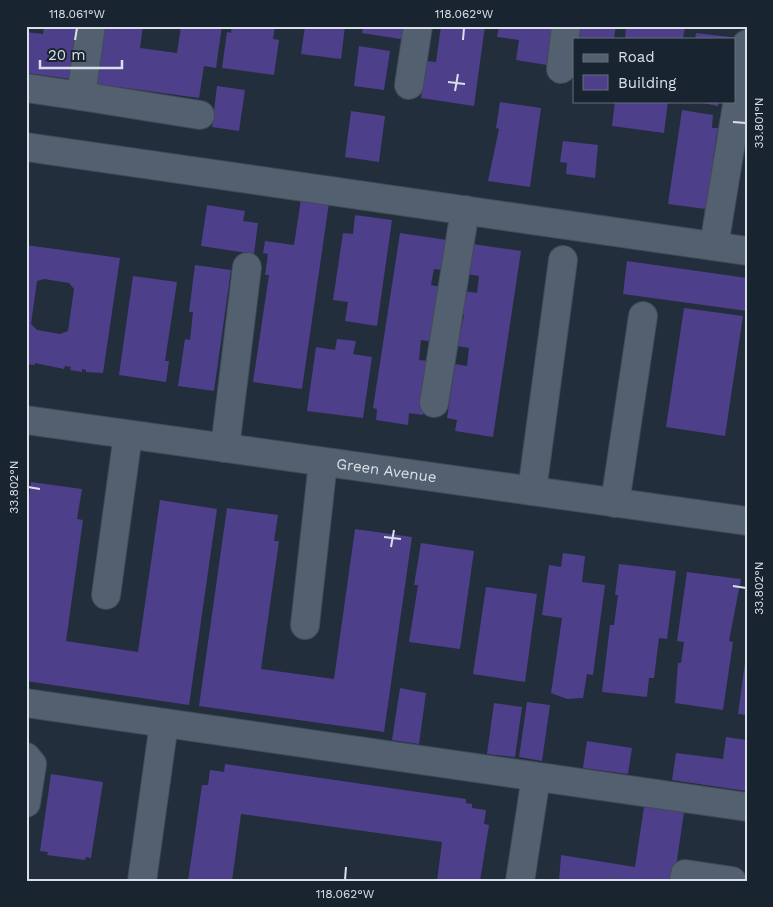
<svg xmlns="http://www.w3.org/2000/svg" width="773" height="907" viewBox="0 0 773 907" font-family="'Work Sans',sans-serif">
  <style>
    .building { fill: #4d3f8a; fill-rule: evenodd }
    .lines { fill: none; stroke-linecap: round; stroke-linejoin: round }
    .minor-casing { stroke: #414b56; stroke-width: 30 }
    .minor { stroke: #536070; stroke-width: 28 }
    .ticks { fill: none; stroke: #d9e0e9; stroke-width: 2 }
    .labels { text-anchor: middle; stroke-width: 4; stroke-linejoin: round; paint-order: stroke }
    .street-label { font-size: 15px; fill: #d9e0e9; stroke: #192431 }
    .neatline { fill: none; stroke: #d9e0e9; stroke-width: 2 }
    .ticks-label { font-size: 12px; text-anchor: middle; fill: #d9e0e9 }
  </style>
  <rect width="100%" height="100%" fill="#222e3b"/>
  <path class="building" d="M44 26H84L72 79 26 73V32L43 34Z
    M101 26H143L140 48 177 53 181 26H222L216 68 204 66 199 98 97 84 102 51 98 50Z
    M232 26H275L273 39 279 40 274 75 222 68 227 32 231 33Z
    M305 26H345L341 59 301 54Z
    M363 26H409L407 40 362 33Z
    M441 26H485L474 106 421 98 426 61 436 62Z
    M499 26H552L547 65 516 60 519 40 497 37Z
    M571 26H616L614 39H574Z
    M626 26H685L683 39H625Z
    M696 33 739 38 734 67V39H695Z
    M359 46 390 51 384 90 354 86Z
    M217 86 245 90 239 131 212 127Z
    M615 101H668L664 133 612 126Z
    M692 101H719L718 106Z
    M500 102 541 108 530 187 488 181 499 129 496 128Z
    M682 110 713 115 712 128H718L713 158 726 160 713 210 668 204Z
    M351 111 385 116 379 162 345 157Z
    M563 141 598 145 595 178 566 174 567 163 560 162Z
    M301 199 329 203 302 389 253 382 269 275H265L268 254 263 253 265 241 294 245Z
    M207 205 245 211 243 221 258 223 254 254 201 246Z
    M355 215 392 220 377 326 345 321 348 302 333 300 343 233 353 234Z
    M400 233 447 240 444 270 434 269 431 285 441 287 433 342 421 340 419 360 430 361 423 415 409 413 408 425 376 420 377 409 373 408Z
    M473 244 521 251 493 437 455 431 457 420 447 418 455 364 467 366 469 348 457 346 464 315 461 314 465 291 477 293 479 276 467 274Z
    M26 245 120 258 103 373 86 372V370L82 369V372L70 370 71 367 65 366 64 369 35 363V365L26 364ZM44 279 69 283 74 289 68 331 60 334 37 330 31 324 37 281Z
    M627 261 747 278V311L623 294Z
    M195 265 231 270 214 391 178 386 185 339 190 340 193 312H189Z
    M133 276 177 282 165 361H169L166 382 119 375Z
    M684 308 743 316 725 436 666 427Z
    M337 339 356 341 353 354 372 357 363 418 307 411 316 347 335 350Z
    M31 482 82 489 77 519 83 520 66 641 138 652 160 500 217 509 189 705 26 681V516Z
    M227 508 278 515 274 541H279L261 669 334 679 355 529 412 537 384 732 199 706Z
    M421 543 474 551 460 649 409 642 418 585H414Z
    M563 553 585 556 582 582 605 585 593 675 587 674 583 698 567 699 551 693 562 618 542 615 549 565 561 567Z
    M619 564 676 571 667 639 659 638 654 678H649L647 697 602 692 610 625H614L618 595H615Z
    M687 572 741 579 729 641 733 642 723 710 675 703 678 663H681L684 642 677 641Z
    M486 587 537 594 525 682 473 674Z
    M746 655H747V715L738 714Z
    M400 688 426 693 419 744 392 740Z
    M527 702 550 705 542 761 519 757Z
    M494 703 522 707 515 757 487 754Z
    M726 737 747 740 746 791 672 780 676 753 723 759Z
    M587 741 632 748 628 774 583 768Z
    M225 764 466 799V803L472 804V808L486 810 484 824 489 825 480 881H437L442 842 241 814 232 881H188L202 785H208L210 770 224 772Z
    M51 774 103 782 91 858 86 857 85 860 47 855 48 852 40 851Z
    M644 807 684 812 674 881H559L561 855 635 867Z"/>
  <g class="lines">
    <defs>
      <g id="minor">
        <path d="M91 26 81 96 200 115"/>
        <path d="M561 69 566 26"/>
        <path d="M409 85 418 26"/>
        <path d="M26 88 81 96"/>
        <path d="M26 147 747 251"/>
        <path d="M714 246 747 44"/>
        <path d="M434 403 465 210"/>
        <path id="s1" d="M26 420 747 521"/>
        <path d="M225 448 247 267"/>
        <path d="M532 491 563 260"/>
        <path d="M615 503 643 316"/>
        <path d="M106 595 128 435"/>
        <path d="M305 625 323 462"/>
        <path d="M26 703 747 807"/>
        <path d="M26 757 32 764 26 803"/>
        <path d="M142 881 164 723"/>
        <path d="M520 881 536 777"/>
        <path d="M684 881 685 874 732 881"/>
      </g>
    </defs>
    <use href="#minor" class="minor-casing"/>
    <use href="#minor" class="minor"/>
  </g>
  <path class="ticks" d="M75 40 77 28M463 40 464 28M448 82 465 84M455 91 458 74M733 122 746 123M28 487 40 489M384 537 401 539M391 547 394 530M733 586 746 588M345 880 346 867"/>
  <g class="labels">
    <g class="street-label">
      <text dy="5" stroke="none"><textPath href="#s1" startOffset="364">Green Avenue</textPath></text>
    </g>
  </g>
  <rect width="773" height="907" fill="none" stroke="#192431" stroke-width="55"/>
  <rect x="573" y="38" width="162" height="65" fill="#192431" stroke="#666f7b"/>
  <rect x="583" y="54" width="25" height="8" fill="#536070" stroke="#666f7b"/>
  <text x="618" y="62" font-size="15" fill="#d9e0e9">Road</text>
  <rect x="583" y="75" width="25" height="15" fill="#4d3f8a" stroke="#666f7b"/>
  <text x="618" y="88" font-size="15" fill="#d9e0e9">Building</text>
  <path d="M40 60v8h82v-8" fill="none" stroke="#d9e0e9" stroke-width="2.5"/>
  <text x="48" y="60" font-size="15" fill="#d9e0e9" stroke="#192431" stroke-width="4" paint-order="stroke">20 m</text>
  <rect x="28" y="28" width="718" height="852" class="neatline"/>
  <g class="ticks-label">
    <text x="77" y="18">118.061°W</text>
    <text x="464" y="18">118.062°W</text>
    <text transform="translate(759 123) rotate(-90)" y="4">33.801°N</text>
    <text transform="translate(14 487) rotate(-90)" y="4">33.802°N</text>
    <text transform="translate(759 588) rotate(-90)" y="4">33.802°N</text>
    <text x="345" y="898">118.062°W</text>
  </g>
</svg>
